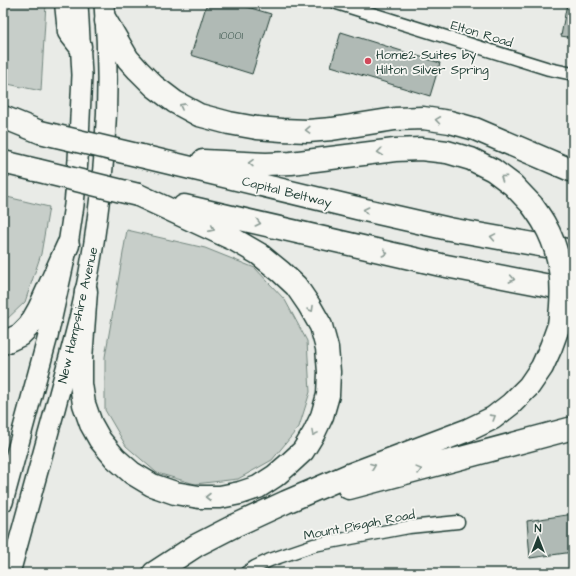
<svg xmlns="http://www.w3.org/2000/svg" width="576" height="576" viewBox="0 0 576 576" font-family="'Architects Daughter',sans-serif">
  <style>
    .green { fill: #c7cec9; stroke: #73867e }
    .building { fill: #b0bab5; stroke: #1f3d34 }
    .lines { fill: none; stroke-linecap: round; stroke-linejoin: round }
    .street-casing { stroke: #1f3d34; stroke-width: 15 }
    .primary-casing { stroke: #1f3d34; stroke-width: 22 }
    .highway-casing { stroke: #1f3d34; stroke-width: 25 }
    .street { stroke: #f6f6f2; stroke-width: 12 }
    .primary { stroke: #f6f6f2; stroke-width: 19 }
    .highway { stroke: #f6f6f2; stroke-width: 22 }
    .highway-bridge-casing { stroke: #1f3d34; stroke-width: 25; stroke-linecap: butt }
    .highway-bridge { stroke: #f6f6f2; stroke-width: 22 }
    .oneway { stroke: #8a9a93 }
    .poi-dot { fill: #d1495b; stroke: #f6f6f2; stroke-width: 1.5 }
    .labels { text-anchor: middle; stroke-width: 3.5; stroke-linejoin: round; paint-order: stroke }
    .number-label { font-size: 11px; fill: #435c54 }
    .street-label { font-size: 13px; fill: #1f3d34; stroke: #f6f6f2 }
    .poi-label { font-size: 13px; fill: #1f3d34; stroke: #f6f6f2; text-anchor: start }
  </style>
  <rect width="100%" height="100%" fill="#e9ebe7"/>
  <filter id="ink" filterUnits="userSpaceOnUse"><feTurbulence type="fractalNoise" baseFrequency=".025" numOctaves="2"/><feDisplacementMap in="SourceGraphic" scale="8" xChannelSelector="R" yChannelSelector="G"/><feConvolveMatrix kernelMatrix="1 2 1 2 8 2 1 2 1" color-interpolation-filters="sRGB"/></filter>
  <g filter="url(#ink)">
    <path class="green" d="M3 3H46L41 91 3 83Z
      M3 196 49 207 41 254 25 302 6 320 3 321Z
      M127 230 205 248 255 268 285 300 307 341 310 392 299 427 272 460 238 479 195 484 157 473 126 446 105 410V357Z"/>
    <path class="building" d="M207 3H234L271 14 252 74 191 55Z
      M567 3H573V38L561 36Z
      M341 32 440 63 430 96 331 66Z
      M573 514V552L530 558 527 521Z"/>
    <g class="lines">
      <defs>
        <path id="street" d="M337 3 549 69 573 74
          M246 573 255 567 270 560 314 545 409 527 458 522"/>
        <path id="primary" d="M3 502 48 336 68 245 74 205 78 160 82 75 78 3
          M10 573C25 518 40 464 55 409 65 370 77 332 85 292 90 269 94 244 97 220 107 149 110 75 104 3"/>
        <path id="highway" d="M66 3 69 32 80 46
          M106 21 128 59 138 70 154 86 175 102 199 115 229 123 257 128 282 130 308 131 332 129 395 119 423 118 450 122 475 129 573 171
          M3 117 40 132
          M141 156 365 210 449 229 573 251
          M203 161 266 164 291 163 395 150 421 149 447 152 471 159 493 170 513 185 532 205
          M3 162 36 170
          M184 206 441 265 550 286 573 289
          M86 291 81 359V384L84 404 91 424 100 440 115 458 132 473 152 485 175 493 199 497H220L240 493 258 487 275 476 290 463 303 451 314 433 322 416 328 395 329 372 327 348 321 326 309 305 296 286 281 272 259 254 235 240 138 195
          M3 343 20 335 30 325 39 309 68 245
          M349 488 573 428
          M154 573 197 545 234 526 286 502 349 475 468 430 493 418 511 404 529 386 542 367 551 347 559 325"/>
      </defs>
      <use href="#street" class="street-casing"/>
      <use href="#primary" class="primary-casing"/>
      <use href="#highway" class="highway-casing"/>
      <use href="#street" class="street"/>
      <use href="#primary" class="primary"/>
      <use href="#highway" class="highway"/>
      <defs>
        <path id="highway-bridge" d="M40 132 141 156
          M36 170 138 195
          M532 205C536 211 540 216 544 223 563 256 564 289 559 325"/>
      </defs>
      <use href="#highway-bridge" class="highway-bridge-casing"/>
      <use href="#highway-bridge" class="highway-bridge"/>
    </g>
    <defs><path id="oneway-chevron" d="M-2-3.5L2.5 0L-2 3.5" fill="none" stroke-width="1.6" stroke-linecap="round" stroke-linejoin="round"/></defs>
    <g class="oneway">
      <use href="#oneway-chevron" transform="translate(182 106) rotate(-152)"/>
      <use href="#oneway-chevron" transform="translate(438 120) rotate(-172)"/>
      <use href="#oneway-chevron" transform="translate(308 130) rotate(178)"/>
      <use href="#oneway-chevron" transform="translate(380 152) rotate(173)"/>
      <use href="#oneway-chevron" transform="translate(251 163) rotate(-179)"/>
      <use href="#oneway-chevron" transform="translate(503 178) rotate(-144)"/>
      <use href="#oneway-chevron" transform="translate(366 210) rotate(-167)"/>
      <use href="#oneway-chevron" transform="translate(258 223) rotate(13)"/>
      <use href="#oneway-chevron" transform="translate(212 229) rotate(25)"/>
      <use href="#oneway-chevron" transform="translate(493 237) rotate(-170)"/>
      <use href="#oneway-chevron" transform="translate(385 253) rotate(13)"/>
      <use href="#oneway-chevron" transform="translate(512 279) rotate(11)"/>
      <use href="#oneway-chevron" transform="translate(311 309) rotate(60)"/>
      <use href="#oneway-chevron" transform="translate(493 417) rotate(-32)"/>
      <use href="#oneway-chevron" transform="translate(314 433) rotate(118)"/>
      <use href="#oneway-chevron" transform="translate(373 466) rotate(-21)"/>
      <use href="#oneway-chevron" transform="translate(419 470) rotate(-15)"/>
      <use href="#oneway-chevron" transform="translate(208 497) rotate(180)"/>
    </g>
  </g>
  <circle class="poi-dot" cx="368" cy="61" r="4"/>
  <g class="labels">
    <g class="number-label">
      <text x="231" y="39">10001</text>
    </g>
    <g class="street-label">
      <text transform="translate(482 33) rotate(17)" y="5">Elton Road</text>
      <text transform="translate(287 191) rotate(14)" y="5">Capital Beltway</text>
      <text transform="translate(77 315) rotate(-77)" y="5">New Hampshire Avenue</text>
      <text transform="translate(359 524) rotate(-11)" y="5">Mount Pisgah Road</text>
    </g>
    <g class="poi-label">
      <text x="376" y="59">Home2 Suites by<tspan x="376" dy="15">Hilton Silver Spring</tspan></text>
    </g>
  </g>
  <rect width="576" height="576" fill="none" stroke="#f6f6f2" stroke-width="16"/>
  <rect x="8" y="8" width="560" height="560" fill="none" stroke="#1f3d34" stroke-width="1.5" filter="url(#ink)"/>
  <g transform="translate(538 538)" stroke="#f6f6f2" stroke-width="3" paint-order="stroke">
  <path d="M0-3L7 15L0 10L-7 15Z" fill="#1f3d34"/>
  <text y="-6" font-size="11" font-weight="bold" text-anchor="middle" fill="#1f3d34">N</text>
  </g>
</svg>
